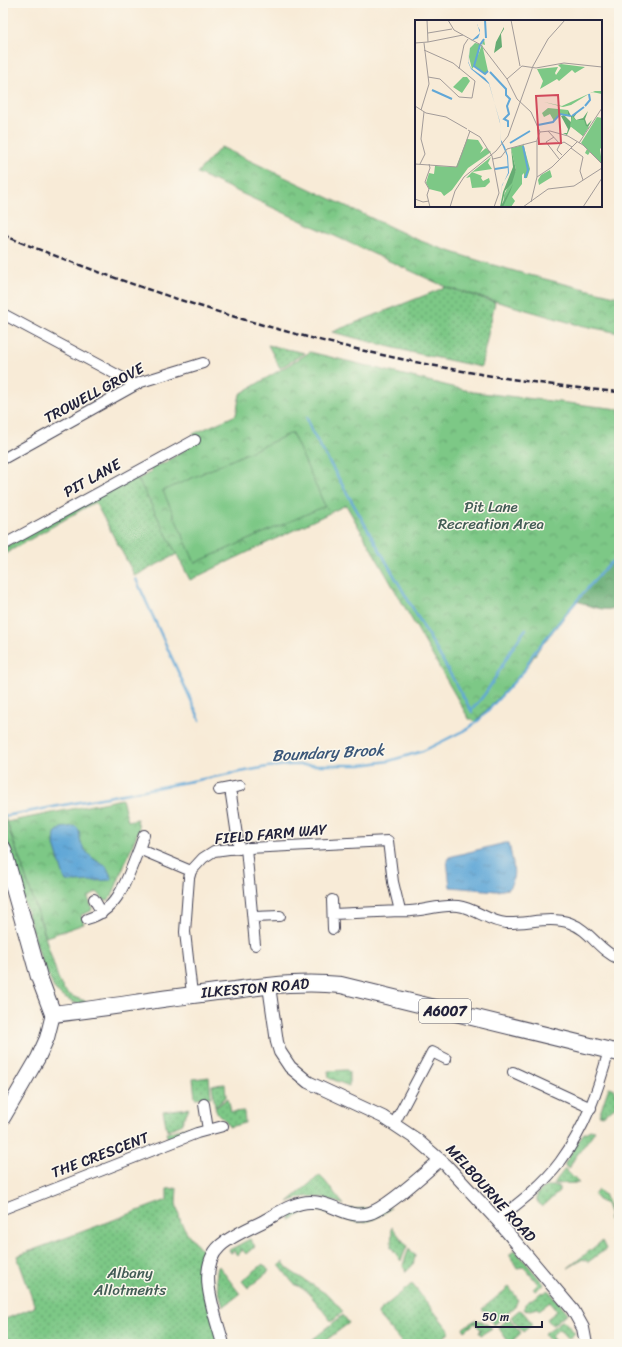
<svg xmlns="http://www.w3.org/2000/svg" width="622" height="1347" viewBox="0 0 622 1347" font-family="Sriracha,sans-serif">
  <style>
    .grass { fill: url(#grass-dots); stroke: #507560 }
    .forest { fill: url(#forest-crowns); stroke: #446757 }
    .park { fill: url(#park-crowns); stroke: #507560 }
    .pitch { fill: #7dc886; stroke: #507560 }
    .water { fill: url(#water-ripples); stroke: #426489 }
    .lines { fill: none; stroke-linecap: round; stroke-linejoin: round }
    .stream { stroke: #61a7d7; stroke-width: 2.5 }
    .minor-casing { stroke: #424052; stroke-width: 12 }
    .tertiary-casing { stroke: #424052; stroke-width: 14 }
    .secondary-casing { stroke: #424052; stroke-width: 16 }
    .primary-casing { stroke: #424052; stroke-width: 18 }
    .minor { stroke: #fff; stroke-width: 10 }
    .tertiary { stroke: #fff; stroke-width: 12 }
    .secondary { stroke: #fff; stroke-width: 14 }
    .primary { stroke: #fff; stroke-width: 16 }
    .rail { stroke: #22223b; stroke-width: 2.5; stroke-dasharray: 6 3; stroke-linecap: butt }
    .labels { text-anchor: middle; stroke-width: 3; stroke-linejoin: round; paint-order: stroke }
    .shield { fill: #fbf7ec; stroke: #636270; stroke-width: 1 }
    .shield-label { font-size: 14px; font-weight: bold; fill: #22223b }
    .street-label { font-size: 15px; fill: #22223b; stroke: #fbf7ec }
    .park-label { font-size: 15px; fill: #425c55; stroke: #fbf7ec }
    .water-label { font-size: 16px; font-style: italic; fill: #3b5779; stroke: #fbf7ec }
    .inset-river { fill: none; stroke: #61a7d7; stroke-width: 2 }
    .inset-road { fill: none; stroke: #a29b99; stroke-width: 1 }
    .view { fill: #d1495b; fill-opacity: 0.15; stroke: #d1495b; stroke-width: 2 }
    .inset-edge { fill: none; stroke: #22223b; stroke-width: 2 }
  </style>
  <defs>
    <pattern id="grass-dots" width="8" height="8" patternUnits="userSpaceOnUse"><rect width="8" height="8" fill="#7dc886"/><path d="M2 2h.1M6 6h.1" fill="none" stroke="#66a26f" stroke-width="1.8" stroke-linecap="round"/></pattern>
    <pattern id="forest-crowns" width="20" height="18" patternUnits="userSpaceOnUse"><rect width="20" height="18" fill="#66ac73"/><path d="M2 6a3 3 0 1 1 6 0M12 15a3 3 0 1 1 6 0" fill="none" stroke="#548c60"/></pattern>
    <pattern id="park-crowns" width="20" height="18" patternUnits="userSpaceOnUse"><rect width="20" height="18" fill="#7dc886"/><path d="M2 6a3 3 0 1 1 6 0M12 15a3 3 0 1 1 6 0" fill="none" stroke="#66a26f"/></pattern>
    <pattern id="water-ripples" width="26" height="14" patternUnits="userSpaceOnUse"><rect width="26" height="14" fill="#61a7d7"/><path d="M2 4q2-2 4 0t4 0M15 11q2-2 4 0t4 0" fill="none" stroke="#5088b0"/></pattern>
  </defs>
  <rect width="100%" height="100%" fill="#fbf7ec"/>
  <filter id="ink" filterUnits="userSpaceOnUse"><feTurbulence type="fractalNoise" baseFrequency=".025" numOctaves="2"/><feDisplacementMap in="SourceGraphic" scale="8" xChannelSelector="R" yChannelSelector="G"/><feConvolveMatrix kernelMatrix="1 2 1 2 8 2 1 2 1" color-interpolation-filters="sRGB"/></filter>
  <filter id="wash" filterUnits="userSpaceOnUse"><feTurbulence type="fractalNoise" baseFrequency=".012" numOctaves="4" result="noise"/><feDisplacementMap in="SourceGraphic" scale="16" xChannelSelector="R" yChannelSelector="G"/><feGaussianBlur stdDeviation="0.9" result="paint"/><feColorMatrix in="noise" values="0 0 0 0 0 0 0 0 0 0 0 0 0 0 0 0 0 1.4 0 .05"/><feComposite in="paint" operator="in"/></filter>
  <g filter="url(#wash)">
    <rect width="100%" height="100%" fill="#f8ebd7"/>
    <path class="grass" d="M446 287 495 302 481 367 410 352 332 332Z
      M268 345 305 353 280 368Z
      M132 476 138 479 177 554 135 576 95 502 3 555V548Z
      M3 812 34 901 59 981C65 994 72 997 86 1001V1004L74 1003 61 996 54 988 42 963 3 829Z
      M347 1070 349 1072V1086L329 1078 328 1071Z
      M209 1077 211 1097 195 1098 193 1079Z
      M225 1084 226 1097 215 1107 212 1085Z
      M609 1087 613 1088 617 1098 616 1106 603 1116 599 1115Z
      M228 1098 231 1112 244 1111 245 1123 229 1127C226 1117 217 1117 215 1108Z
      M189 1108 181 1125 167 1130 163 1111Z
      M197 1124 194 1130 168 1139 166 1133Z
      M590 1130 595 1131 574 1159 569 1169 565 1166V1163L583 1134Z
      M565 1169 579 1183 553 1184Z
      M320 1175 344 1205C321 1196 311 1193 288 1202Z
      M549 1186H559V1192L542 1207 537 1201V1194L544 1188Z
      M177 1188 176 1203 181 1223 188 1234 207 1257 219 1344H3V1320L35 1307 17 1256 167 1200V1189Z
      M598 1190 604 1194 613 1216 610 1221 608 1219 610 1215 606 1204 599 1201 594 1195Z
      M306 1206 327 1209 391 1208C368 1226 358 1225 331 1215 326 1213 319 1210 313 1211 305 1212 298 1216 290 1220L291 1213 297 1208Z
      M392 1227 407 1246 401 1261 391 1247Z
      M250 1239 255 1246 246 1254 240 1247 242 1251 237 1255 234 1251 231 1253 229 1250Z
      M602 1241 606 1249 588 1262 583 1259 568 1268Z
      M409 1248 415 1256 413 1265 406 1272 403 1265Z
      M515 1250 544 1284 535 1291 533 1289 538 1284 524 1267 517 1268 510 1256V1254Z
      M283 1262 289 1270 331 1297 343 1312 331 1321 308 1292 293 1283 279 1265Z
      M263 1264 269 1271 248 1288 242 1281Z
      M218 1265 240 1294 223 1307 216 1279Z
      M412 1284 449 1330V1333L435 1344H403L378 1315 379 1311Z
      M509 1287 518 1299 515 1307 494 1325 482 1309Z
      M548 1290 568 1313 552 1325 547 1319 557 1311 550 1302 539 1310 537 1308 526 1311 524 1309 525 1304 542 1292 544 1293Z
      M519 1310 522 1311 533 1324 523 1332 511 1317Z
      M343 1315 349 1323 321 1344H307Z
      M509 1318 521 1333 513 1340 516 1344H510L498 1327Z
      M475 1320 482 1321 492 1328 481 1335 479 1332 481 1330 475 1323 465 1331 463 1328Z
      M563 1320 575 1333 568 1339 559 1329 551 1336 557 1344H553L544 1334Z"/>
    <path class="forest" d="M619 490V605C608 615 589 605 577 601L540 647 524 671 475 722Z"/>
    <path class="park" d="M221 147 418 240C484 265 551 281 619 297V333L575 324 446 287 197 173Z
      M310 352 473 392 619 409V556L606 566 540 647 524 671 475 722 472 719H469L346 505 190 580 138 479 151 472V467L165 463 196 442 193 434 236 415 240 394Z
      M122 799 128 821 137 819 139 829 112 896 108 900 105 901 97 892 88 898 92 908 91 911 81 915 84 924 46 937 7 822Z"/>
    <path class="pitch" d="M292 433 325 506 195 563 163 491Z"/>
    <path class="water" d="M75 826C81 829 79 837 81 843 86 854 96 862 106 866L112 878 111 880 76 882 66 881 64 877 54 845 55 833 61 828Z
      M505 843H509C511 858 519 876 508 889L497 891 450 887 447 860 449 857Z"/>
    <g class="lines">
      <path class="stream" d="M307 418 311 430 472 712
        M136 579 200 720
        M471 710C495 687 505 654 526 629
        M5 816 267 767 290 765H361L389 761 423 751 469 728 480 719 524 671 533 654 579 598 607 566 619 557"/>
    </g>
  </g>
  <g filter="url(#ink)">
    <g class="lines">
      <defs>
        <path id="minor" d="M3 314 136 385
          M3 459 141 382 203 363
          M3 545 195 440
          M230 788 239 849
          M219 790 240 786
          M246 848 255 945
          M139 849 144 835
          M94 899 102 913
          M332 900 333 929
          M400 911C420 913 438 904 458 906 475 908 489 922 506 923 527 924 550 916 570 923 590 930 599 951 619 959
          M253 917 280 916
          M87 919C120 910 127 877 139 849L191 871
          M192 994 185 932 189 878 191 871 203 858 214 851 229 849 388 841 393 882 400 911 333 914
          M513 1072 591 1108
          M204 1104 208 1130
          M394 1124 432 1052 446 1059
          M3 1209 197 1133 223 1126
          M497 1220C519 1203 543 1185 560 1162 585 1128 598 1091 609 1050"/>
        <path id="tertiary" d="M269 986 277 1042 280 1052 290 1067 308 1082 383 1117 416 1139 446 1165 497 1220 573 1310 583 1328 586 1344
          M223 1344C216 1316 195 1269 220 1246 231 1236 248 1229 262 1222 277 1214 295 1201 312 1202 333 1202 348 1220 370 1213 388 1207 425 1173 440 1160"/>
        <path id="secondary" d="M3 1118 38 1058 47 1038 53 1014"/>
        <path id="primary" d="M3 849 39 977 53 1014C114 1007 174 996 235 990 271 985 305 981 341 985L619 1053"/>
      </defs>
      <use href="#minor" class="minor-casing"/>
      <use href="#tertiary" class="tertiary-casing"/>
      <use href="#secondary" class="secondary-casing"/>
      <use href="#primary" class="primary-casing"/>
      <use href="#minor" class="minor"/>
      <use href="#tertiary" class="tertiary"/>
      <use href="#secondary" class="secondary"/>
      <use href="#primary" class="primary"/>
      <path class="rail" d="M3 235C198 315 408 373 619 392"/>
    </g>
  </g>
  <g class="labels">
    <rect class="shield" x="419" y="999" width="52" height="24" rx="3"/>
    <g class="shield-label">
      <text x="445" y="1016">A6007</text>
    </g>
    <g class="street-label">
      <text transform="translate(94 393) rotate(-28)" y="5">TROWELL GROVE</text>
      <text transform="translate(92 478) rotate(-29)" y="5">PIT LANE</text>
      <text transform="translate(271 834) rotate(-5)" y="5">FIELD FARM WAY</text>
      <text transform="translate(255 988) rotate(-5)" y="5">ILKESTON ROAD</text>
      <text transform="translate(100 1155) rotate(-21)" y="5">THE CRESCENT</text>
      <text transform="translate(491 1193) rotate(48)" y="5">MELBOURNE ROAD</text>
    </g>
    <g class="park-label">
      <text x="491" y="512">Pit Lane<tspan x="491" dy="17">Recreation Area</tspan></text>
      <text x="130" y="1278">Albany<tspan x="130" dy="17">Allotments</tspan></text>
    </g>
    <g class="water-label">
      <text transform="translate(328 752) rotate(-3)" y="6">Boundary Brook</text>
    </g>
  </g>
  <g transform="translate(415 20)">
    <rect width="187" height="187" fill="#f8ebd7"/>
    <path d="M69 19 70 25 67 24 73 51 70 54 59 46ZM146 44 170 47 160 53 157 50 144 61 142 59 125 69 128 61 122 49 143 47 140 53 141 55 146 48 143 45ZM52 119 63 120 68 128 65 133 71 128 76 132 53 148 37 170 29 176 26 172 14 169 11 163 14 153 19 154 20 146 41 147ZM108 123 115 149 112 158H109V153L107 155V164L97 177 100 181 96 187H88L89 175 101 150 96 128 108 125ZM76 137 73 143 77 149 57 152Z" fill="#7dc886"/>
    <path d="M89 7V9L86 14 87 27 79 33 81 22ZM144 90H153L156 96 162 93 159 97 161 100 168 98 173 91 170 99 172 105 177 100 168 116 156 106 152 115 148 113H152L153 109 146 96 149 95 156 102V96L147 94 139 101ZM96 128 101 150 97 163 90 171 87 184 98 164 95 172 88 187H85L88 172 98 147Z" fill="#66ac73"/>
    <path d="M60 23 65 24 62 43 57 49 54 37 55 28ZM48 57H52L55 61 47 73 38 67ZM180 71H187V74L177 72 156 85 148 87 129 82 147 86ZM133 88 153 90V95L145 94 139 101 135 94 129 97 127 93ZM157 96 161 100H169L171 106 174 107 168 116 155 106ZM182 97 187 98V127L185 129 187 144 175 132 173 135 170 133 172 129 166 123ZM135 150 137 157 124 165 123 160 126 155ZM57 152 67 156 66 158 68 161 74 158 75 162 70 167 57 168 55 157 51 158Z" fill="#7dc886"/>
    <path d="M62 0V5L65 10V13L63 18 56 21 53 41 56 48 70 58 74 63 85 103 86 120 90 127 93 136 94 153 87 165 84 187 87 166 93 153 92 136 86 122 85 102 74 64 56 49 53 42 56 21 65 13 62 4Z" fill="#61a7d7"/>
    <path class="inset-river" d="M70 0 71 18M69 19 65 25 59 46 70 54 73 51M75 52 91 69V75L95 79 92 86 94 94 89 99 93 101V107M17 70 37 79M170 86 175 80 174 74M157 96 169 87M123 105 138 102 145 94 156 96M95 123 115 111M108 126 113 150 110 158M80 149 93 147"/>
    <path class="inset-road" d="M33 0 39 10 66 25 92 59 102 79 116 92 125 112 122 120V157M96 0 105 46M13 13 37 9M13 22 48 15M0 23 13 22 12 0M9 30 38 43 60 61 57 78 44 77 25 59 13 57M44 49 49 25 53 19M92 59 107 46 121 48 149 43 187 47M0 86 11 93 31 97 52 109M6 90 14 64 9 23M53 110 65 117 77 136 84 173 79 187M133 111 145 124M125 112 135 111 153 116 168 125 187 144M139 117 131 122 144 139M164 123 187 88M145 124 149 122 157 127M145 124 142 130 147 135M156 128 168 137 165 151 168 160M78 139 86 137 92 129 122 121M0 144 42 147 55 111M5 144 10 134 6 119 9 92M14 144 15 148 10 162 14 169 12 175 15 187M122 157 137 147 162 122M0 179 8 182 14 181M116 182 122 157M35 187 40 171 49 157 81 131 93 116 118 46 133 19 150 0M108 187 133 169 159 166 187 148M168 187 187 158"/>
    <path class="view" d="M143 75 146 123 124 124 121 76Z"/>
    <rect width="187" height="187" class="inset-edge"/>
  </g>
  <rect width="622" height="1347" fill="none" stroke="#fbf7ec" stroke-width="16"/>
  <path d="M476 1321v6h66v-6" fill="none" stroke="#22223b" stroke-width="2"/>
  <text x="482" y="1321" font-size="12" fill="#22223b" stroke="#fbf7ec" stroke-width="3" paint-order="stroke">50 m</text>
</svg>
